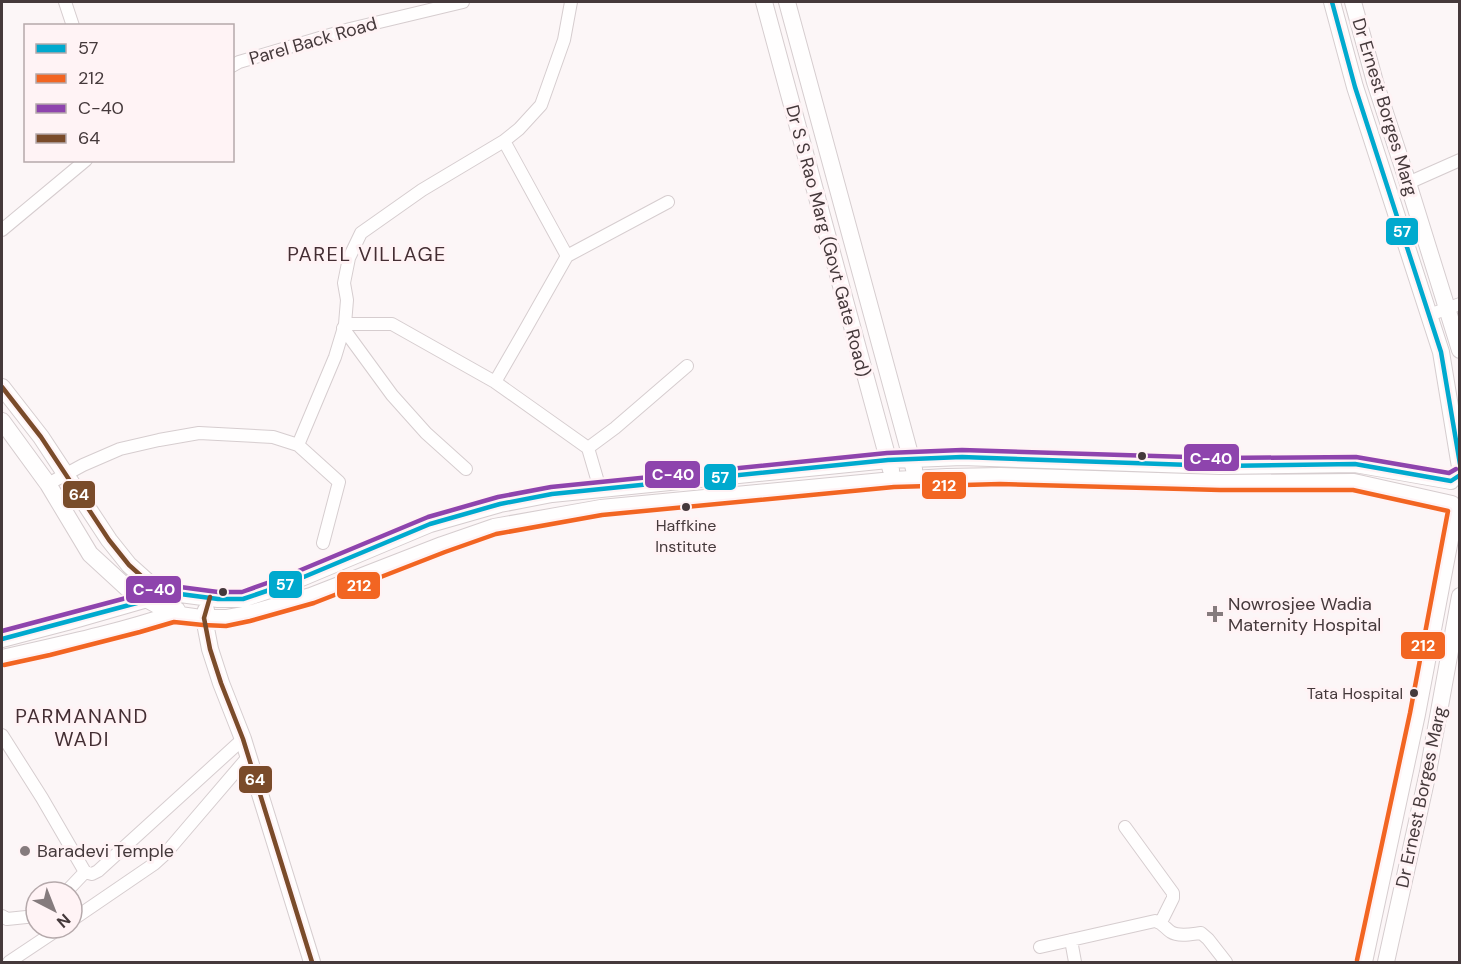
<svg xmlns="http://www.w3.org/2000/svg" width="1461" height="964" viewBox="0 0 1461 964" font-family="'DM Sans',sans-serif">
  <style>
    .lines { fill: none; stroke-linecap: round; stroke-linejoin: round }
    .street-casing { stroke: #d6cdcf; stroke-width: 14 }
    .secondary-casing { stroke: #d6cdcf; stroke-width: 18 }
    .street { stroke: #fffefe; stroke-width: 12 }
    .secondary { stroke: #fffefe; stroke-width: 16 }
    .bus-1-casing { stroke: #fff3f5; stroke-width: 9 }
    .bus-2-casing { stroke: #fff3f5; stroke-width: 9 }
    .bus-3-casing { stroke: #fff3f5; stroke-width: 9 }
    .bus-4-casing { stroke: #fff3f5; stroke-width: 9 }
    .bus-1 { stroke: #00a9ce; stroke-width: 4.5 }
    .bus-2 { stroke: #f26522; stroke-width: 4.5 }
    .bus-3 { stroke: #8e44ad; stroke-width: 4.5 }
    .bus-4 { stroke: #7a4b2a; stroke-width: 4.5 }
    .bus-dot { fill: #45393b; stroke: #fff3f5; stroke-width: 2 }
    .poi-dot { fill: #857b7d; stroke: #fff3f5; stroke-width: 2 }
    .labels { text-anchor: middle; stroke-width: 6; stroke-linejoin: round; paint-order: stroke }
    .bus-label { font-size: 16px; fill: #45393b; stroke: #fff3f5 }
    .street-label { font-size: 18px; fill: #45393b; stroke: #fff3f5 }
    .poi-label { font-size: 18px; fill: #45393b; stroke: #fff3f5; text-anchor: start }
    .neighbourhood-label { font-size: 20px; letter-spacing: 1.5px; fill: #442e33; stroke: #fff3f5 }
    .line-badge { stroke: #fff3f5; stroke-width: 2 }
    .badge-label { font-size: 16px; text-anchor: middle; font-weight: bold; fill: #fff }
  </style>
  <rect width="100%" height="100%" fill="#fcf6f7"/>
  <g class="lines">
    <defs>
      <path id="street" d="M65 2 73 26
        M232 66 239 62 350 29 463 2
        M1408 183 1460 160
        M2 230 86 160
        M567 256 668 202
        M1429 315 1460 304
        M345 324H392L495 382 588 448 600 489
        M343 328 392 395 426 433 466 469
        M495 382 525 330 567 256 504 141
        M298 445 335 357 345 324 347 300 344 283 349 258 361 233 422 190 504 141 519 129 541 105 564 40 571 2
        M588 448 615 428 687 366
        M48 484 83 465 120 449 159 440 199 433 273 437 298 445 339 482 323 543
        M2 735 42 798 85 872 92 874 98 871 243 739
        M1125 827 1173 893V898L1161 922
        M66 892 85 872
        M2 916 7 919 36 916
        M72 920 154 864 165 854 248 757
        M1071 940 1075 962
        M1040 947 1155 921C1163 923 1165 928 1171 932 1179 937 1192 934 1201 933L1208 939 1226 962
        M9 962 60 928"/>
      <path id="secondary" d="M764 2 891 470
        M787 2 914 469
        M1332 2 1355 87 1441 352 1460 467
        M1353 2 1375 82 1408 183 1460 350
        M2 387 41 437 109 540 129 565 148 582 165 592 218 599H243L287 584 430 524 500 504 552 494 888 460 962 457 1220 466 1355 464 1451 481
        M2 421 48 484 90 554 127 588 148 600 173 614 201 618H226L248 614 311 596 442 545 494 527 601 508 893 480 947 477 1000 476 1220 483 1354 482 1452 504
        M206 610 204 618 210 649 221 683 243 739 312 962
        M2 639 67 622 154 597
        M2 658C59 645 117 633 173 614L177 610
        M1364 962 1417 714 1456 508
        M1386 962 1428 772 1460 596"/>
    </defs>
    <use href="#street" class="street-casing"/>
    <use href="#secondary" class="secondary-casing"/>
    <use href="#street" class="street"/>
    <use href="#secondary" class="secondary"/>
    <defs>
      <path id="bus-1" d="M1332 2 1355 87 1441 352 1460 464
        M2 639 148 600 165 592 218 599H243L287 584 430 524 500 504 552 494 888 460 962 457 1220 466 1355 464 1451 481 1460 475"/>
      <path id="bus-2" d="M4 665 50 655 140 632 174 622 203 625 226 626 250 621 314 603 445 552 496 534 602 515 894 487 1000 484 1220 490H1353L1448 511 1410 713 1357 960"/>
      <path id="bus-3" d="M2 631 145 593 165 585 218 592H242L284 577 428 517 498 497 551 487 887 453 962 450 1220 458 1356 457 1449 473 1456 469"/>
      <path id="bus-4" d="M2 387 41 437 109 540 129 565 148 582 165 592
        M210 597 204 618 210 649 221 683 243 739 312 962"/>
    </defs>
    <use href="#bus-1" class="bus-1-casing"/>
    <use href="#bus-2" class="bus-2-casing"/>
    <use href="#bus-3" class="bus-3-casing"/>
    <use href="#bus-4" class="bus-4-casing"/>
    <use href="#bus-1" class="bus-1"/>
    <use href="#bus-2" class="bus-2"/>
    <use href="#bus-3" class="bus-3"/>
    <use href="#bus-4" class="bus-4"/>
  </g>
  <g class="bus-dot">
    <circle cx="1142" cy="456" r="5"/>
    <circle cx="686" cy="507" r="5"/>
    <circle cx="223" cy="592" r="5"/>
    <circle cx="1414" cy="693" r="5"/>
  </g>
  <g class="poi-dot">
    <path d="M1212 605h6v6h6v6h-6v6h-6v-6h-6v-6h6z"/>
    <circle cx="25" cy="851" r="6"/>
  </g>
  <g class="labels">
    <g class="bus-label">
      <text x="686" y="531">Haffkine<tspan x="686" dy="21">Institute</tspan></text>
      <text x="1403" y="699" text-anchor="end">Tata Hospital</text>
    </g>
    <g class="street-label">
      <text transform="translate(313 41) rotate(-16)" y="6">Parel Back Road</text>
      <text transform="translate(1385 107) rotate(73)" y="6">Dr Ernest Borges Marg</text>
      <text transform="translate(828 241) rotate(75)" y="6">Dr S S Rao Marg (Govt Gate Road)</text>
      <text transform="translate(1421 797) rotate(-78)" y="6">Dr Ernest Borges Marg</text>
    </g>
    <g class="poi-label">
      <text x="1228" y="610">Nowrosjee Wadia<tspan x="1228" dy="21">Maternity Hospital</tspan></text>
      <text x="37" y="857">Baradevi Temple</text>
    </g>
    <g class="neighbourhood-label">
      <text x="367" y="261">PAREL VILLAGE</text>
      <text x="82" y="723">PARMANAND<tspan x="82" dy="23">WADI</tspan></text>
    </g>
  </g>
  <g class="line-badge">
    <rect x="1385" y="217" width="34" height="29" rx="6" fill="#00a9ce"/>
    <rect x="1183" y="443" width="57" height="29" rx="6" fill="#8e44ad"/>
    <rect x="644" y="460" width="57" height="29" rx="6" fill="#8e44ad"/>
    <rect x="703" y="463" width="34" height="28" rx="6" fill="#00a9ce"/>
    <rect x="921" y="471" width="46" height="29" rx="6" fill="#f26522"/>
    <rect x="62" y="480" width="34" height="29" rx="6" fill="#7a4b2a"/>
    <rect x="268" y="570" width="35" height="29" rx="6" fill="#00a9ce"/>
    <rect x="336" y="571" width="45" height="29" rx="6" fill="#f26522"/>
    <rect x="125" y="575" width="57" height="29" rx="6" fill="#8e44ad"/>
    <rect x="1400" y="631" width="46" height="29" rx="6" fill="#f26522"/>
    <rect x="238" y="765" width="35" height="29" rx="6" fill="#7a4b2a"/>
  </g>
  <g class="badge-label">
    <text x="1402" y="237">57</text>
    <text x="1211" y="464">C-40</text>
    <text x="673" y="480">C-40</text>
    <text x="720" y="483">57</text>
    <text x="944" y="491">212</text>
    <text x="79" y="500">64</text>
    <text x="285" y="590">57</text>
    <text x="359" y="591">212</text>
    <text x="154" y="595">C-40</text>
    <text x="1423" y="651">212</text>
    <text x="255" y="785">64</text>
  </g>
  <rect width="1461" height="964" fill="none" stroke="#45393b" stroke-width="6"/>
  <rect x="24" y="24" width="210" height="138" fill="#fff3f5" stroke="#b5a9ab" stroke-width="1.5"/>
  <rect x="36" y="44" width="30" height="9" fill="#00a9ce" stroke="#b5a9ab" stroke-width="1.5"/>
  <text x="78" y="54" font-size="18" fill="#45393b">57</text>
  <rect x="36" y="74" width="30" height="9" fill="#f26522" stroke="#b5a9ab" stroke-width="1.5"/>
  <text x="78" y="84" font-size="18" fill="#45393b">212</text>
  <rect x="36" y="104" width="30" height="9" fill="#8e44ad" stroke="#b5a9ab" stroke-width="1.5"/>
  <text x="78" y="114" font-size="18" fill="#45393b">C-40</text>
  <rect x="36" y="134" width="30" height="9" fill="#7a4b2a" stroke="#b5a9ab" stroke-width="1.5"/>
  <text x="78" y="144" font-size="18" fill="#45393b">64</text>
  <g transform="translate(54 910) rotate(138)"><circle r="28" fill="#fff3f5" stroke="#b5a9ab" stroke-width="1.5"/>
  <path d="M0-4.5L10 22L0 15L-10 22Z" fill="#857b7d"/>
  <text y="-9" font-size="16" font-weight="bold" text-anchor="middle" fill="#45393b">N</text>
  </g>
</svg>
